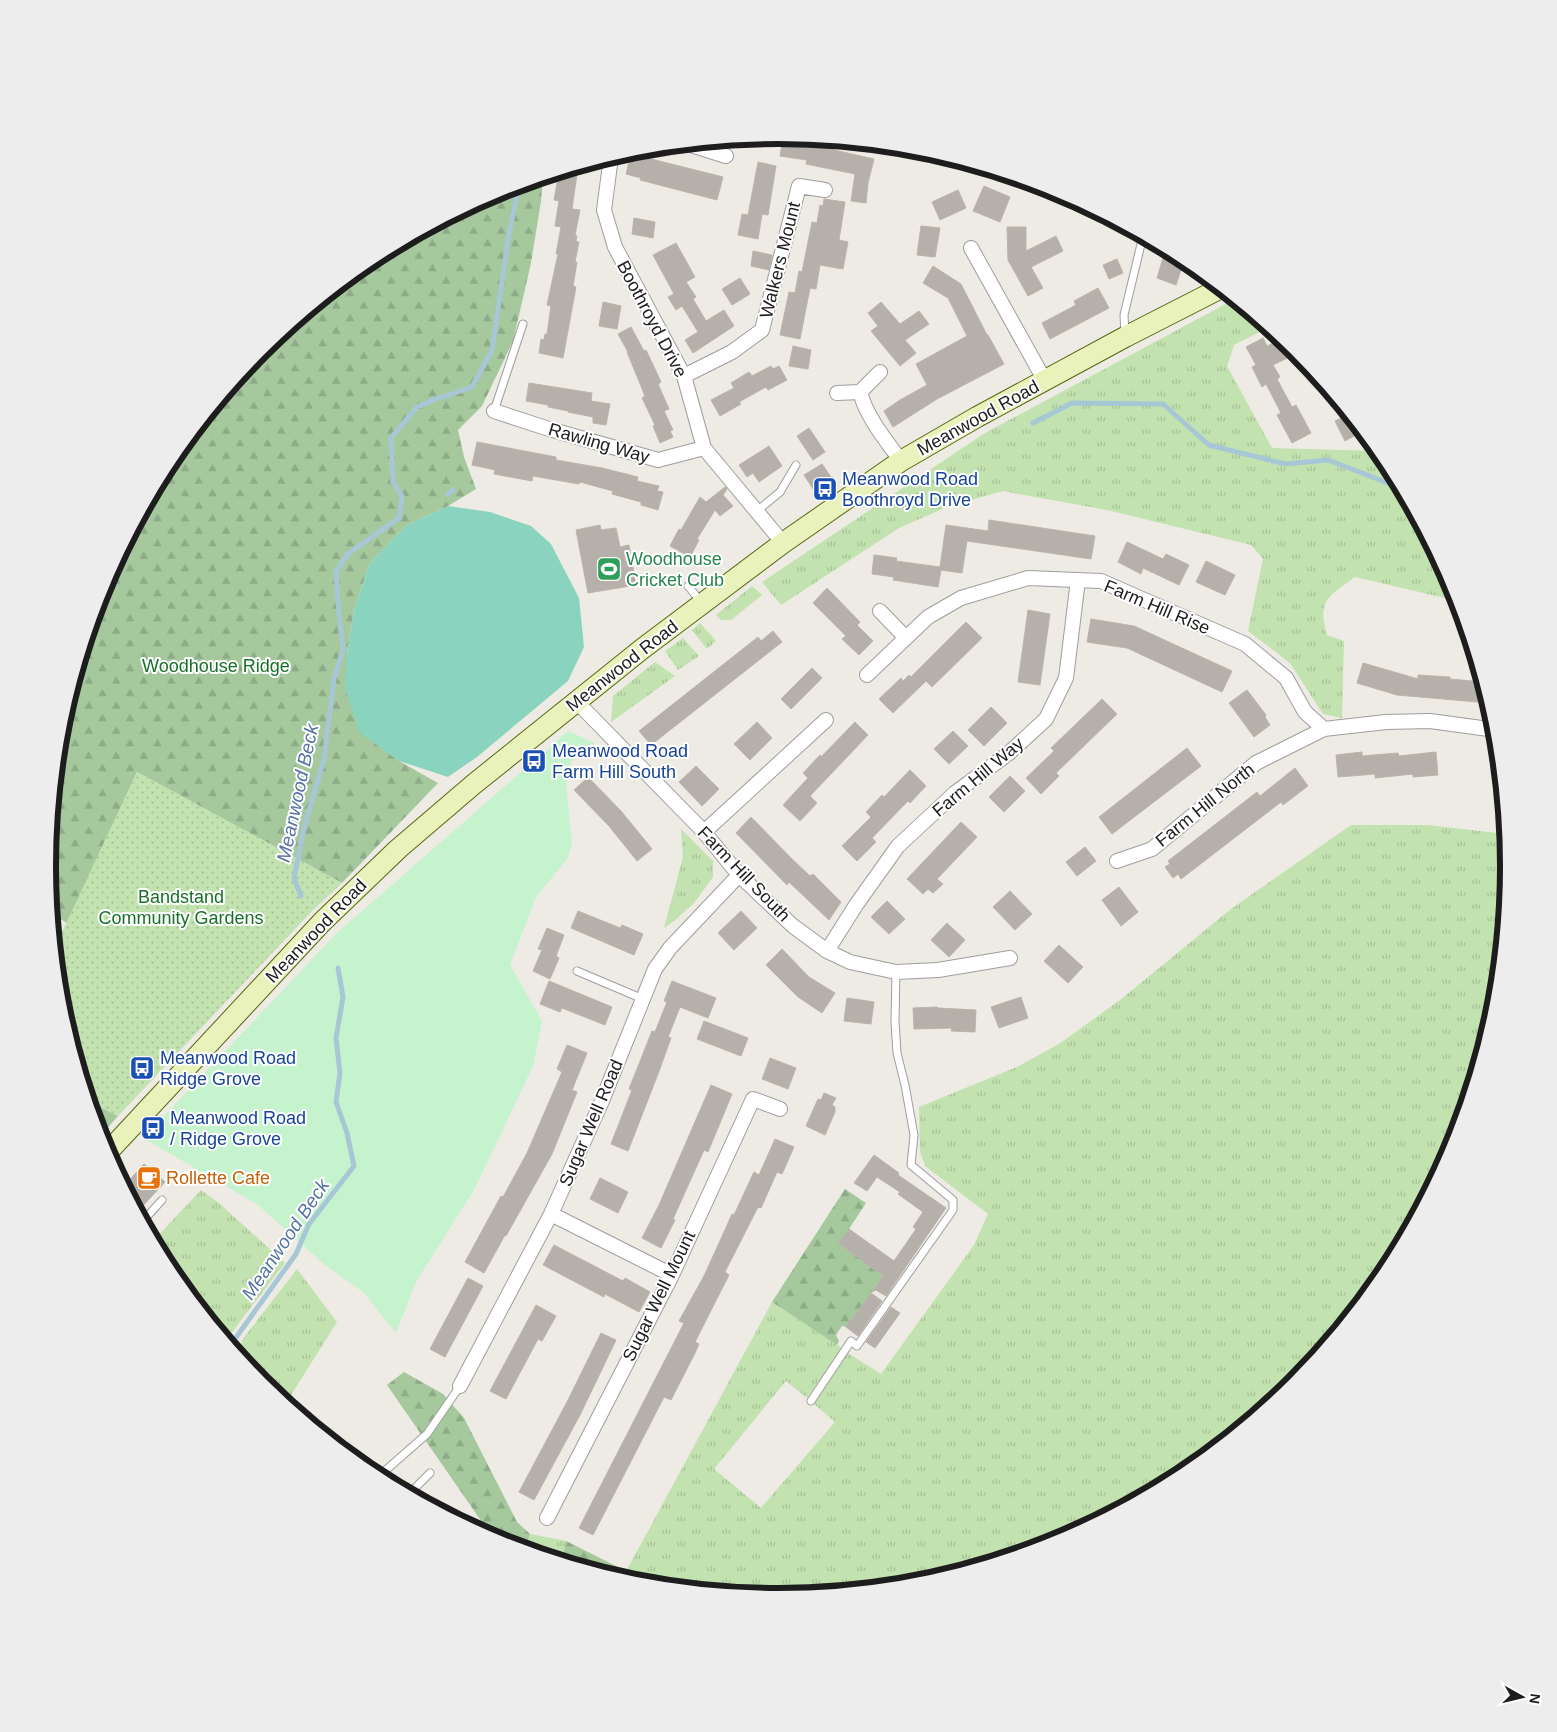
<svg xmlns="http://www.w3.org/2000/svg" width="1557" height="1732" viewBox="0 0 1557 1732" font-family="Arial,sans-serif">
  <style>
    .grass { fill: url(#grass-tufts) }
    .forest { fill: url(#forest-firs) }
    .park { fill: #c5f3cd }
    .garden { fill: url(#garden-dots) }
    .pitch { fill: #8ad4bf }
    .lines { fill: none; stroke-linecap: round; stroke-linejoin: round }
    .stream { stroke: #a8c7d6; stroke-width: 5 }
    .building { fill: #b6b0aa; stroke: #bdb3a8 }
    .lane-casing { stroke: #9e9e9e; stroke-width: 9 }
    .street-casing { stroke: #9e9e9e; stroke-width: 16 }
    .secondary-casing { stroke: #556710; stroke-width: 22 }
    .lane { stroke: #fff; stroke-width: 7 }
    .street { stroke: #fff; stroke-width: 14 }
    .secondary { stroke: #eaf2bc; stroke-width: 20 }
    .labels { text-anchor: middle; stroke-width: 4; stroke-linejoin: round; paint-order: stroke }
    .street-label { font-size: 18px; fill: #1d1d1d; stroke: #fff }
    .transit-label { font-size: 18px; fill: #164399; stroke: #fff; text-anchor: start }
    .leisure-label { font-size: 18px; fill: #27864d; stroke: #fff; text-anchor: start }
    .park-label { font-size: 18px; fill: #176f28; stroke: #fff }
    .food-label { font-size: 18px; fill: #c56008; stroke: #fff; text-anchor: start }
    .water-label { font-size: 19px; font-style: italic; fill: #5472a2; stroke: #fff }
    .rim { fill: none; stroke: #1d1d1d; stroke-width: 6 }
  </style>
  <defs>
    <pattern id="grass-tufts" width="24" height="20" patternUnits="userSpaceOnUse" patternTransform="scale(1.25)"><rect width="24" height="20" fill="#c2e2af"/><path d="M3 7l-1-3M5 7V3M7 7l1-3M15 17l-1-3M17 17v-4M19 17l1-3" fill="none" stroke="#a6c196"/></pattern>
    <pattern id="forest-firs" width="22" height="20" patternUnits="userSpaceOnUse" patternTransform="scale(1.25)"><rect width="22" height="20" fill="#a5c89d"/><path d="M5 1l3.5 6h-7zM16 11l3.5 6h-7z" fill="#8eab87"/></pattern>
    <pattern id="garden-dots" width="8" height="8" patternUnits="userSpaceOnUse" patternTransform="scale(1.25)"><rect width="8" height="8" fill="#c2e2af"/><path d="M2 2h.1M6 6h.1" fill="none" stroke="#a6c196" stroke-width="1.8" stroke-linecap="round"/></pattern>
  </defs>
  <rect width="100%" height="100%" fill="#edebe4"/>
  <path class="grass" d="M1235 299 1269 327 1234 345 1227 366 1272 448 1379 451 1386 460 1454 587 1458 601 1355 577C1328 597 1317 600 1327 635L1344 641 1342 718 1323 714 1290 663 1248 631 1263 559 1251 545 1107 510 1003 491 947 507 899 528 781 605 762 582 985 433Z
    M752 586 762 595 731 620H721L716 615Z
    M700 623 716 641 707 649 692 630Z
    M683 638 699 656 678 670 665 651Z
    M655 662 675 676 611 722 613 696Z
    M1351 825H1427L1506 834 1509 866 1495 1009 1454 1146 1382 1277 1295 1383 1184 1474 1145 1495 1058 1541 921 1583 778 1597 636 1583 622 1579 772 1302 842 1348 807 1398 786 1381 714 1469 761 1508 835 1422 814 1404 848 1353 881 1374 974 1245 988 1214 925 1166 920 1151 919 1107 1019 1066 1062 1042 1120 1000 1231 909Z
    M681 829 713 861V877L694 903 674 921 664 928 683 857Z
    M201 1190 219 1203 285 1263 226 1340 171 1272 154 1240Z
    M297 1269 337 1322 286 1403 261 1383 239 1356 242 1340Z
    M530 1534 566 1541 562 1561 525 1549Z"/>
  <path class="forest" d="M543 177 541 201 531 263 513 341 482 406 458 430 464 457 476 489 448 506 407 525 370 563 354 610 347 654 359 731 399 761 438 783 342 883 137 772 67 923 52 914 48 866 62 723 103 586 171 460 262 349 373 258 499 191Z
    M90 1102 118 1116 100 1136Z
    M845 1189 866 1203 849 1229 838 1243 883 1276 846 1327 842 1326 836 1335 839 1341 837 1345 772 1302Z
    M404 1372 443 1394 464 1418 517 1522 530 1534 525 1549 493 1538 387 1385Z
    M566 1541 626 1571 622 1579 562 1561Z"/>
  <path class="park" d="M568 731 595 743 571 762 566 785 572 844 567 859 536 897 510 965 542 1021 533 1066 475 1188 416 1282 396 1333 363 1292 324 1264 258 1205 143 1138 337 933Z"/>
  <path class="garden" d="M137 772 342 883 313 910 118 1116 90 1102 61 1008 55 947Z"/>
  <path class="pitch" d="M448 506 490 512 531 526 551 544 579 598 584 647 568 681 477 757 448 777 399 761 359 732 345 688 347 654 354 610 370 563 407 525Z"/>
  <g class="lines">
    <path class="stream" d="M1033 423 1072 403 1163 404 1209 445 1285 464 1328 460 1401 488
      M448 494 453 490
      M301 896 294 878 304 828 324 759 334 679 343 650 338 603 336 571 349 553 399 518 402 496 393 482 391 438 417 407 433 400 472 387 492 350 509 234 519 185
      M232 1347V1343L296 1254 309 1224 354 1166 347 1133 336 1102 340 1073 336 1038 343 997 338 968"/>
  </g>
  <path class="building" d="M783 138 830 144V149L874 159 868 183 866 203 851 201 855 174 806 164 807 160 780 156Z
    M631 154 723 177 717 200 640 180 641 178 626 174Z
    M758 162 776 166 768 215 762 214 758 239 738 235 742 214 748 215Z
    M578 167 572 209 580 210 575 235 577 236 576 241 579 242 575 262H577L573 286 576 287 563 358 539 353 541 339 544 340 545 334H547L551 306 547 305 558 254H556L561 227 555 226 559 201 554 200 559 172Z
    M984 186 1010 197 1000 222 973 211Z
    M958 190 966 208 940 220 932 202Z
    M824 199 845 202 839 240 848 242 843 269 820 265 816 289 810 288 800 339 780 335 789 292 795 293 799 271 802 272 812 222 817 223 820 205 823 206Z
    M634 218 655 222 653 238 632 234Z
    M921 226 940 228 935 257 917 255Z
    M1007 227H1026V251L1056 236 1063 251 1031 267 1043 288 1028 296 1008 260Z
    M676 243 695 277 686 282 696 297 693 299 706 321 724 310 734 326 693 353 685 340 698 332 682 306 676 310 668 297 674 294 653 255Z
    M1166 248 1185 258 1176 285 1157 278Z
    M753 251 772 255 769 270 751 266Z
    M1117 259 1123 273 1109 279 1103 265Z
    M933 266 961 284 987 335H988L1004 364 937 399 893 427 884 411 900 400 927 385 916 364 967 336 948 298 923 283Z
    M740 278 750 294 732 305 722 289Z
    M1098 288 1109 308 1050 339 1042 323 1076 305 1074 301Z
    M603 302 621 306 617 329 599 326Z
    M881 302 900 324 919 311 929 324 905 340 916 353 900 366 871 331 878 326 868 313Z
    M631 327 644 351 646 350 655 369 661 382 658 384 669 409 664 411 673 430 670 431 673 437 660 443 653 426 655 425 642 398 645 396 627 352H628L618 334Z
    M1263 338 1267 346 1282 339 1298 353 1273 365 1280 377 1277 379 1292 407 1296 405 1311 433 1292 443 1277 415 1281 413 1266 384 1262 387 1252 367 1256 365 1246 347Z
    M793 346 811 350 808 369 789 366Z
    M771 366 773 369 779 366 787 380 768 390 766 387 739 402 741 404 720 416 711 400 734 388 731 383 749 372 752 376Z
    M529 383 592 393 591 401 610 404 606 425 593 423V417L568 412V411L548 407V405L526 401Z
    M1349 414 1363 431 1345 441 1335 421Z
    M809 428 825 452 813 460 797 436Z
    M477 442 556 457V460L602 468 638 477 637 481 659 486 657 491 663 492 658 510 641 505V502L612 494 613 491 580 482 579 484 533 476 532 481 494 474 495 470 472 465Z
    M769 446 782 466 759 482 753 473 747 477 739 465Z
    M822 464 833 480 815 492 804 475Z
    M725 487 727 489 723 495 733 506 720 516 715 510 697 539 699 540 690 557 670 546 679 529 681 530 700 497 706 502Z
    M989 520 1095 536 1091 559 967 541 962 573 941 570 938 587 893 580 894 577 872 574 874 555 897 558 896 561 940 567 946 525 988 531Z
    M600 525 601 530 616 528 620 547 629 545 636 585 588 593 576 530Z
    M1127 542 1163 559 1166 554 1189 565 1179 585 1143 568 1141 574 1118 562Z
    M1206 561 1235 575 1225 595 1196 582Z
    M827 588 860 622 857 625 873 641 859 655 842 639 846 636 813 603Z
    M1028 610 1050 614 1040 685 1018 682Z
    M1091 619 1134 626 1232 671 1222 692 1127 648 1087 642Z
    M966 622 982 638 932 687 926 681 893 713 879 699 901 678 903 681 909 675 911 677Z
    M773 631 782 642 651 745 639 731 758 637 761 641Z
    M1363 663 1418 679V675L1450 677V679L1483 682 1489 703 1397 695 1357 683Z
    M812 668 822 678 791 709 781 699Z
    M1247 690 1266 715 1265 717 1270 725 1254 737 1229 703Z
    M1102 699 1117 714 1056 773 1059 776 1041 794 1026 778 1054 751 1051 748Z
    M991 707 1007 723 984 746 968 730Z
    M757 722 772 738 750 760 734 744Z
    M855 722 868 735 810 796 817 803 800 821 783 805 808 778 803 773 820 755 821 757Z
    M953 731 968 746 949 764 934 749Z
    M1187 748 1201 766 1112 834 1099 817Z
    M1362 752V756L1398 753 1399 756 1436 752 1438 775 1413 777V774L1375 778V774L1338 777 1336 755Z
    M696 766 719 789 702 806 679 782Z
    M1295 768 1308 786 1283 805 1281 802 1181 879 1178 874 1173 878 1165 867 1170 864 1168 861 1257 792 1260 796Z
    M910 770 926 786 910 803 908 801 872 838 876 842 857 861 842 846 871 817 866 812 882 795 884 797Z
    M1010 776 1025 791 1004 812 989 797Z
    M588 777 621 811 652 849 637 861 609 826 574 790Z
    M751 817 792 859 810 876 813 874 841 902 829 920 789 882 787 885 736 833Z
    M961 822 977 837 937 879 943 884 933 893 928 889 923 894 907 879Z
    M1085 847 1096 861 1077 876 1066 862Z
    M1119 887 1138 912 1121 926 1102 900Z
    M1010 891 1032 914 1015 930 993 907Z
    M887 901 905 919 889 934 871 917Z
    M578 911 620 928 622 925 643 934 634 955 571 928Z
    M741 911 757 928 734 950 718 933Z
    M947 923 965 940 949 957 931 940Z
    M547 928 564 935 556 956 559 958 550 979 533 971 542 950 538 949Z
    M1059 945 1083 967 1068 983 1044 961Z
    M782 949 809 977 835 993 822 1013 798 997 766 965Z
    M549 981 612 1007 605 1025 562 1008 560 1012 540 1004Z
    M672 981 716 998 708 1018 680 1007 668 1037 671 1038 658 1074 628 1151 611 1144 632 1090 629 1089 652 1031 655 1032 667 1002 664 1001Z
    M1021 997 1028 1018 999 1028 991 1007Z
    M847 998 874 1002 871 1024 844 1021Z
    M937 1007 938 1008 976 1010 975 1032 951 1031 952 1028 914 1029 913 1008Z
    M704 1021 748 1038 741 1056 697 1039Z
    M567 1045 587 1053 572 1090 577 1092 552 1154 506 1236 505 1235 484 1273 465 1262 501 1196 503 1197 527 1153 562 1072 557 1069Z
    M770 1058 796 1068 788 1089 762 1079Z
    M711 1085 732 1094 708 1152 704 1150 673 1219 675 1220 661 1248 642 1238 659 1205Z
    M824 1093 836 1098 832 1105 835 1107V1112L825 1135 806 1126 818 1099 821 1100Z
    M775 1139 794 1147 782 1174 777 1172 761 1208 758 1207 725 1272 729 1275 695 1342 699 1344 694 1355 671 1400 664 1397 593 1535 579 1528 684 1323 679 1321 704 1276 724 1232 732 1214 734 1215 754 1172 759 1175Z
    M874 1155 899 1173 898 1175 946 1208 886 1296 876 1290 872 1292 883 1276 838 1243 849 1229 894 1261 916 1229 913 1227 923 1212 898 1194 900 1192 877 1177 867 1191 854 1183Z
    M144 1164 165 1182 138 1211 124 1186Z
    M600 1178 628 1192 618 1213 590 1199Z
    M554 1245 623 1281 625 1278 650 1292 639 1312 605 1294 604 1297 543 1265Z
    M468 1278 483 1286 445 1357 430 1349Z
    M871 1293 882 1301 858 1336 846 1327Z
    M536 1305 556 1316 542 1341 538 1339 506 1399 490 1391Z
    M891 1307 900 1313 875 1348 866 1342Z
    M601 1333 616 1340 580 1415 534 1500 519 1492 567 1402Z"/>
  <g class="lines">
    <defs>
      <path id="lane" d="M711 151 717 141
        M1125 336 1124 315 1143 236
        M494 411 523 324
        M757 511 780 492 796 465
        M688 586 702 603
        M577 971 643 999
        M143 1221 162 1200
        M811 1401 851 1341 857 1346 953 1210V1200L911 1165 914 1135 905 1085 897 1053 895 1022 896 972
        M378 1477 427 1434 460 1386
        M409 1494 430 1473"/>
      <path id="street" d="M688 144 726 156
        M611 157 604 210 615 247 684 376 704 448 783 543
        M971 248 1045 381
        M880 372 860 392C867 418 885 439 901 461
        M684 376 732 352 762 330 799 186 825 190
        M837 393 860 392
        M494 411 549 429 658 460 704 448
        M880 611 906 638
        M867 675 928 617 961 598 1028 578 1101 581 1245 644 1286 678 1305 712 1324 729
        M576 701 704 832 739 875 793 926 827 951 850 962 896 972 938 970 1010 958
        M704 832 826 720
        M1117 861 1152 849 1256 763 1324 729 1386 722 1430 721 1496 730
        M827 951 856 905 898 846 955 793 1009 753 1046 719 1066 678 1078 580
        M551 1214 672 1275
        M460 1386 551 1214 602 1101 655 969 670 948 739 875
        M547 1518 672 1275 753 1099 780 1109"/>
      <path id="secondary" d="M107 1153 322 922 398 849 474 784 642 649 783 543 901 461 977 417 1125 337 1221 288"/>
    </defs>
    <use href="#lane" class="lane-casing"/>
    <use href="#street" class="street-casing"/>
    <use href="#secondary" class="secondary-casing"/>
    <use href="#lane" class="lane"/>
    <use href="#street" class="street"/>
    <use href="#secondary" class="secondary"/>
  </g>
  <defs>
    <symbol id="bus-square" viewBox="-11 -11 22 22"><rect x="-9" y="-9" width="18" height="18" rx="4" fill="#1a4fb4" stroke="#fff"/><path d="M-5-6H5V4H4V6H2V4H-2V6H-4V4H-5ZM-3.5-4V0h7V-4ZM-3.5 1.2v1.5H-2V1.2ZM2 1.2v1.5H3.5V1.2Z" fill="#fff"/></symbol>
    <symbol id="stadium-square" viewBox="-11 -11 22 22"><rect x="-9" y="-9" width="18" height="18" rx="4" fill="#2e9e5b" stroke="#fff"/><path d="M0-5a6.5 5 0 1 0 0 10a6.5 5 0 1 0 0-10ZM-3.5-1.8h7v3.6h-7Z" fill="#fff"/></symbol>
    <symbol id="cafe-square" viewBox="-11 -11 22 22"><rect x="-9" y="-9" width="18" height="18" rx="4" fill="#e8710a" stroke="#fff"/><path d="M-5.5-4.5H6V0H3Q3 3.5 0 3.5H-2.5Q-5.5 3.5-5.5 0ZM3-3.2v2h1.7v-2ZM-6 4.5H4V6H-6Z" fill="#fff"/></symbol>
  </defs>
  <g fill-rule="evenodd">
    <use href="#bus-square" x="811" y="475" width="28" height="28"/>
    <use href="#stadium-square" x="595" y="555" width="28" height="28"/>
    <use href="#bus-square" x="520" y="747" width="28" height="28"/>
    <use href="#bus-square" x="128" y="1054" width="28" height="28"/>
    <use href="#bus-square" x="139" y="1114" width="28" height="28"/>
    <use href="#cafe-square" x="135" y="1164" width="28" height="28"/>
  </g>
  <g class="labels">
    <g class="street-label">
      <text transform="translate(780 260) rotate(-76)" y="6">Walkers Mount</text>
      <text transform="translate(652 319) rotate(62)" y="6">Boothroyd Drive</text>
      <text transform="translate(978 418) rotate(-29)" y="6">Meanwood Road</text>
      <text transform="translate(599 443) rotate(16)" y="6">Rawling Way</text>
      <text transform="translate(1157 607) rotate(23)" y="6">Farm Hill Rise</text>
      <text transform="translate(622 666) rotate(-38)" y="6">Meanwood Road</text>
      <text transform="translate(978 777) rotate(-40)" y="6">Farm Hill Way</text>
      <text transform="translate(1205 805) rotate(-39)" y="6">Farm Hill North</text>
      <text transform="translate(744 874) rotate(46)" y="6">Farm Hill South</text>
      <text transform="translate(316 931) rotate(-46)" y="6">Meanwood Road</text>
      <text transform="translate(591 1123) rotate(-67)" y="6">Sugar Well Road</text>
      <text transform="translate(659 1296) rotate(-64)" y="6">Sugar Well Mount</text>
    </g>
    <g class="transit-label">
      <text x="842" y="485">Meanwood Road<tspan x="842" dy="21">Boothroyd Drive</tspan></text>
      <text x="552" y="757">Meanwood Road<tspan x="552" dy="21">Farm Hill South</tspan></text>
      <text x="160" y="1064">Meanwood Road<tspan x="160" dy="21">Ridge Grove</tspan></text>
      <text x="170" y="1124">Meanwood Road<tspan x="170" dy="21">/ Ridge Grove</tspan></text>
    </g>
    <g class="leisure-label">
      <text x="626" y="565">Woodhouse<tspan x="626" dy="21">Cricket Club</tspan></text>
    </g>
    <g class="park-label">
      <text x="216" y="672">Woodhouse Ridge</text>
      <text x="181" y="903">Bandstand<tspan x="181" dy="21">Community Gardens</tspan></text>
    </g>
    <g class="food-label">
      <text x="166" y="1184">Rollette Cafe</text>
    </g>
    <g class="water-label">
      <text transform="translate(297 793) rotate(-78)" y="7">Meanwood Beck</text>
      <text transform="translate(285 1239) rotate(-56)" y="7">Meanwood Beck</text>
    </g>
  </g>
  <path d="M0 0H1557V1732H0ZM56 866a722 722 0 1 1 1444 0a722 722 0 1 1-1444 0Z" fill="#ededed" fill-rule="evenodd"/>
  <path class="rim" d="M56 866a722 722 0 1 1 1444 0a722 722 0 1 1-1444 0Z"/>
  <g transform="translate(1522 1697) rotate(98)" stroke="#ffffff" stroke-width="4" paint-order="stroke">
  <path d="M0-4L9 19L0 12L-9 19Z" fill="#1d1d1d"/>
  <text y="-8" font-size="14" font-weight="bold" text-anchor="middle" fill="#1d1d1d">N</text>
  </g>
</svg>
